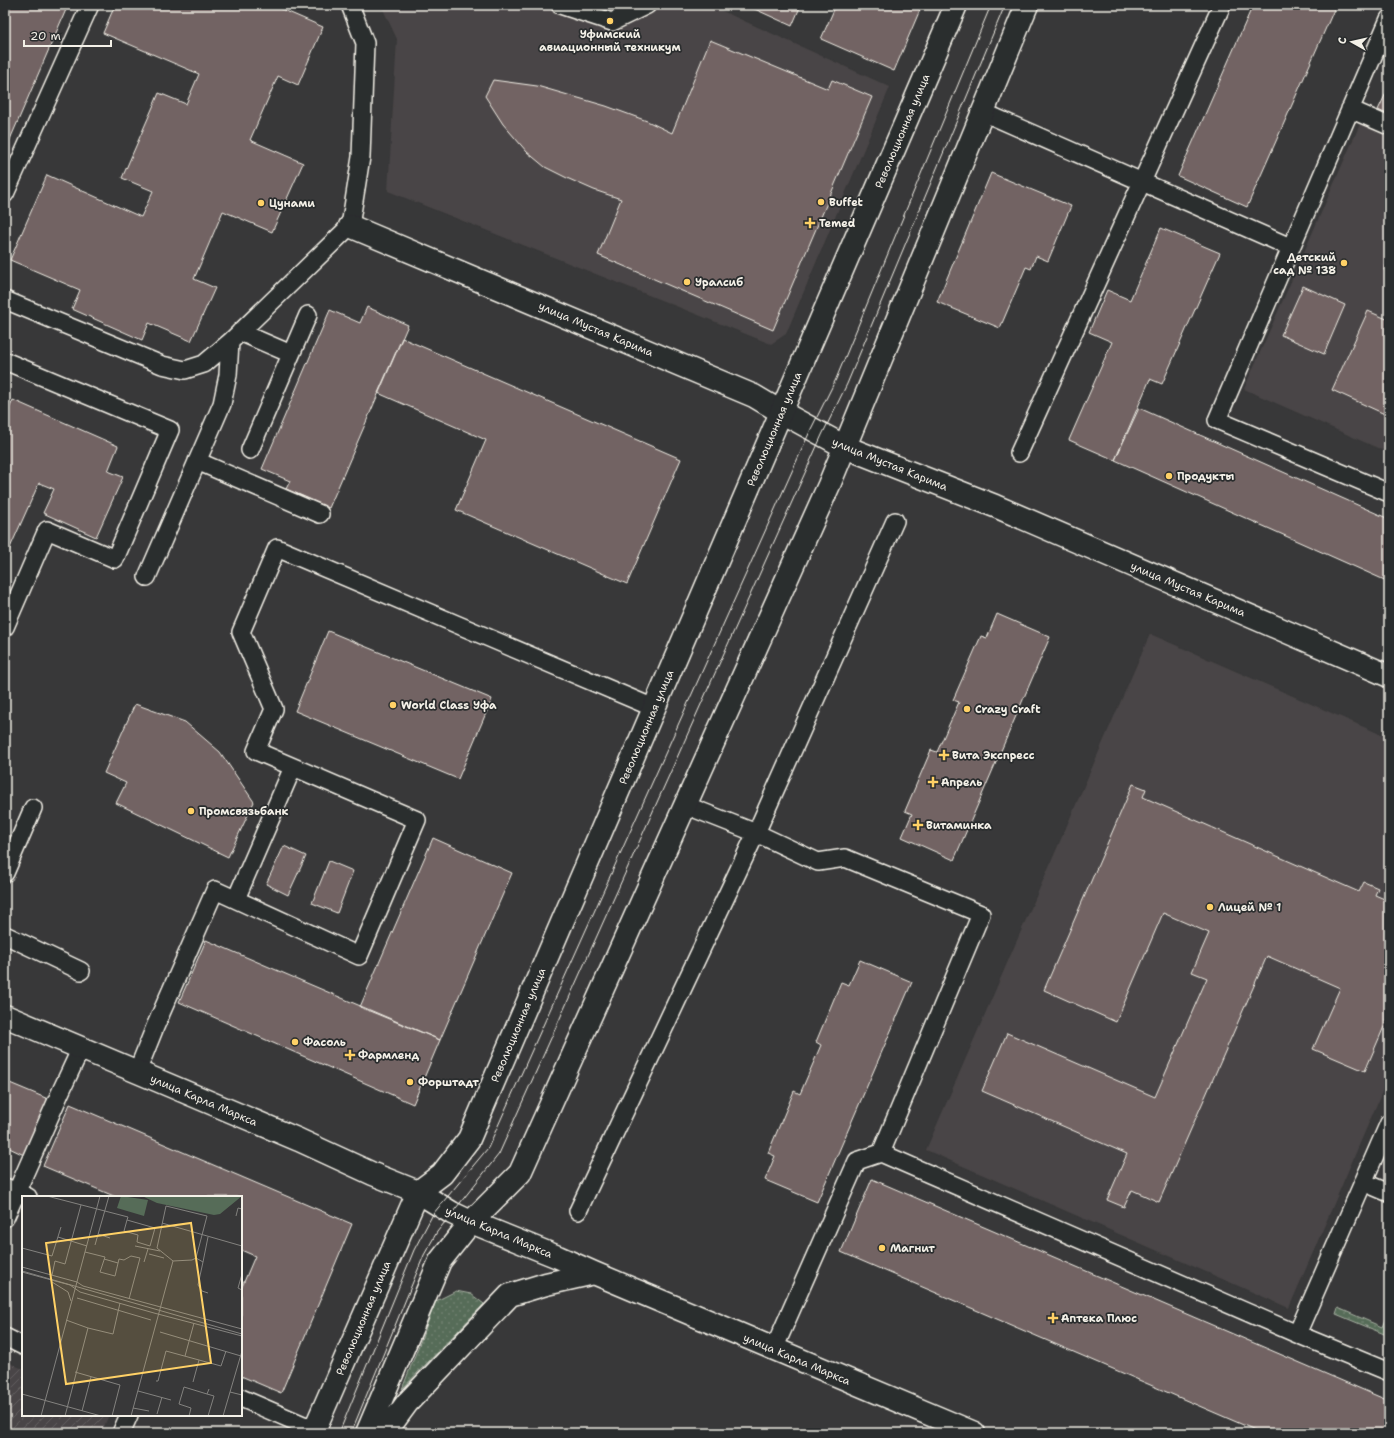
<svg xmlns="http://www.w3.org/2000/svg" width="1394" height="1438" viewBox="0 0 1394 1438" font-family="'Shantell Sans',sans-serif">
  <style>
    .built { fill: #494546 }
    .industrial { fill: url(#industrial-furrows) }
    .grass { fill: url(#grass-dots); stroke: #a5aea0 }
    .building { fill: #726363; stroke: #f4f1e8 }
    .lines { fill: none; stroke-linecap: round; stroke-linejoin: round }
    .lane-casing { stroke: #f4f1e8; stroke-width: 20 }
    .street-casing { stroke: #f4f1e8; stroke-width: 25 }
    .secondary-casing { stroke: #f4f1e8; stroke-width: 25 }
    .lane { stroke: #2a2d2e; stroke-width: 17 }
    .street { stroke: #2a2d2e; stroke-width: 22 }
    .secondary { stroke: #2a2d2e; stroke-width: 22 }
    .tram { stroke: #f4f1e8; stroke-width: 1 }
    .poi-dot { fill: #ffd166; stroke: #2a2d2e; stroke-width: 1.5 }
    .labels { text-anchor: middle; stroke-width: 3.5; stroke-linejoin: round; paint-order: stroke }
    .poi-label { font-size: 11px; font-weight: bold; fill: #f4f1e8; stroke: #2a2d2e; text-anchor: start }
    .street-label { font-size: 11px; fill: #f4f1e8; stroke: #2a2d2e }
    .inset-road { fill: none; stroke: #83827f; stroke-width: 1 }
    .view { fill: #ffd166; fill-opacity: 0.15; stroke: #ffd166; stroke-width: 2 }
    .inset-edge { fill: none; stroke: #f4f1e8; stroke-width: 2 }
  </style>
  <defs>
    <pattern id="industrial-furrows" width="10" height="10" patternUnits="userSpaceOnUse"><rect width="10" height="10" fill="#494546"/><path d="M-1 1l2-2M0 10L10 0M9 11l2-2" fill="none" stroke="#646061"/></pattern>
    <pattern id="grass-dots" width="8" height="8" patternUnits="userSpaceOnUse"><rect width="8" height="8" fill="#566c58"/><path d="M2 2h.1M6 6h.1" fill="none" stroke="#6f8170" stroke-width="1.8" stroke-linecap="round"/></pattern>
  </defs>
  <rect width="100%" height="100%" fill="#383839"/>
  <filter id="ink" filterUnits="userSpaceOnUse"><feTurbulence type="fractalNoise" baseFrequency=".025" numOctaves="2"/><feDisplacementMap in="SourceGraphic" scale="8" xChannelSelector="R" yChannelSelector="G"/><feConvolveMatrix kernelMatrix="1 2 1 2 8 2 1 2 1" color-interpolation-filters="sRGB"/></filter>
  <g filter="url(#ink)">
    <path class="built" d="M381 5H709L890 87 786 334 771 344 388 191 397 39Z
      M1360 124 1389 137V453L1244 389Z
      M1150 634 1389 738V1076L1289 1308 926 1150Z"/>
    <path class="industrial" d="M5 1361 23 1369V1415H109L101 1433H5Z"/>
    <path class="grass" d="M456 1291 471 1294 484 1304 402 1389 436 1301Z
      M1338 1308 1382 1327 1389 1310V1336L1336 1314Z"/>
    <path class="building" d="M5 5H68L5 151Z
      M115 5H272L323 27 298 85 278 76 250 140 303 163 272 232 223 211 194 279 215 288 191 341 149 323 142 340 72 309 80 290 10 260 47 175 141 217 153 191 122 178 159 93 186 104 199 74 103 33Z
      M746 5H801L792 26Z
      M836 5H865L870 7 871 5H922L894 71 821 39Z
      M1253 5H1336L1247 207 1178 176Z
      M710 40 828 89 832 80 872 97 773 330 598 255 621 199 594 190 569 179 545 167 527 152 503 124 485 96 493 80 537 86 606 106 647 121 672 133Z
      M1389 87V115L1378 110Z
      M991 173 1071 206 1048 261 1036 256 1031 269 1026 267 1000 328 937 302Z
      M1161 228 1220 253 1162 384 1150 379 1115 460 1069 440 1112 342 1089 332 1107 290 1130 300Z
      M1389 259V272L1384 270Z
      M1303 286 1345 305 1324 354 1281 335Z
      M367 307 408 325 329 508 286 489 290 481 262 469 330 310 360 323Z
      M1368 311 1389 320V416L1332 390Z
      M402 338 681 459 627 584 456 510 486 440 378 393Z
      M13 400 118 446 108 471 123 477 96 537 43 513 54 489 39 483 5 559V418Z
      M1139 408 1389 519V582L1115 460Z
      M997 614 1050 637 954 860 902 837 912 814 905 811 931 750 937 752 959 702 953 700 981 636 987 638Z
      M328 631 492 699 458 779 295 711Z
      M135 704 185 722 220 752 254 802 228 857 116 803 126 783 104 773Z
      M1133 784 1146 789 1143 797 1359 892 1364 882 1378 888 1375 895 1389 901V1015L1365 1071 1313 1049 1340 988 1267 956 1159 1202 1132 1190 1124 1207 1107 1200 1127 1154 982 1091 1007 1033 1155 1097 1207 978 1192 972 1209 933 1163 913 1116 1022 1044 990Z
      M433 838 512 873 440 1040 360 1007Z
      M284 846 306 856 288 895 266 884Z
      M329 861 353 871 337 913 312 903Z
      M206 940 440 1040 413 1104 179 1002Z
      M860 960 912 982 817 1202 765 1180 775 1156 768 1153 794 1091 800 1094 821 1045 816 1042 841 982 849 985Z
      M5 1081 48 1099 24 1155 5 1146Z
      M70 1104 352 1224 281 1393 241 1376V1289L255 1256 241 1250V1197H116L43 1166Z
      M872 1179 1389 1401V1433H1262L841 1252Z"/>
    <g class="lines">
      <defs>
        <path id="lane" d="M560 5 612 22 647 5
          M1389 19 1217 420 1389 493
          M1350 109 1389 126
          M983 112 1290 247
          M5 194 90 5
          M5 300 162 365 185 370 204 364 230 342 350 226 361 157 365 43 350 5
          M240 332 291 354
          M5 361 170 430 115 559 47 530 5 627
          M250 450 308 315
          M1019 453 1222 5
          M197 461 320 514
          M147 577 222 404 228 375 230 342
          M685 805 756 833 818 862 845 858 981 914 881 1153 1297 1334 1389 1372
          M5 873 33 808
          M236 899 293 767
          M5 935 81 971
          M137 1072 155 1027 215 890 359 956 417 820 256 751 274 709 241 632 277 548 654 708
          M1363 1182 1389 1193
          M5 1187 28 1197
          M578 1211 756 833 895 521
          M5 1218 61 1091 81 1048
          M1297 1334 1389 1123
          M5 1337 23 1346
          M774 1349 857 1161 881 1153
          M241 1398 315 1430
          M121 1433 129 1415"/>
        <path id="street" d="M350 226 754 396 781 412 845 447 995 506 1389 676"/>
        <path id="secondary" d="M5 1016 299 1140 373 1174 418 1192 452 1213 471 1222 558 1257 594 1273 974 1433
          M313 1433 418 1192 442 1174 469 1139 956 5
          M367 1433 440 1261 471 1222 520 1173 829 485 1027 5
          M385 1433 407 1403 510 1295 546 1284 594 1273"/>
      </defs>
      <use href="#lane" class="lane-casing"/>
      <use href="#street" class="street-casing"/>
      <use href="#secondary" class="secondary-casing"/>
      <use href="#lane" class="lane"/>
      <use href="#street" class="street"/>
      <use href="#secondary" class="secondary"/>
      <path class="tram" d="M339 1433 414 1250 433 1214 488 1148 811 429 836 379 991 5
        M351 1433 424 1255 437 1232 499 1154 822 435 847 384 1005 5"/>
    </g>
  </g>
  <g class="poi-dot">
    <circle cx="610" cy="21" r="4"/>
    <circle cx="821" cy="202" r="4"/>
    <circle cx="261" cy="203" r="4"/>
    <path d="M808 217h4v4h4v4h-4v4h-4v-4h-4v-4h4z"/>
    <circle cx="1344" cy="263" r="4"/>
    <circle cx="687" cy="282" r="4"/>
    <circle cx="1169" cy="476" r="4"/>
    <circle cx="393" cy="705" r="4"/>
    <circle cx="967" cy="709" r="4"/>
    <path d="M942 749h4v4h4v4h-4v4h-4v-4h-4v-4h4z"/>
    <path d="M931 776h4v4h4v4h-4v4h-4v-4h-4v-4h4z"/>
    <circle cx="191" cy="811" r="4"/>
    <path d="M916 819h4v4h4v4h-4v4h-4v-4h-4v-4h4z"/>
    <circle cx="1210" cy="907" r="4"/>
    <circle cx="295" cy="1042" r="4"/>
    <path d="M348 1049h4v4h4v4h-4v4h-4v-4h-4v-4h4z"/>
    <circle cx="410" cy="1082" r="4"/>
    <circle cx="882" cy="1248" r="4"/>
    <path d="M1051 1312h4v4h4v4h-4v4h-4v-4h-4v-4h4z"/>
  </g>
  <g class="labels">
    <g class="poi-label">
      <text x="610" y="38" text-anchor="middle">Уфимский<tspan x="610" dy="13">авиационный техникум</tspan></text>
      <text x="829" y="206">Buffet</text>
      <text x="269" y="207">Цунами</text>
      <text x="819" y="227">Temed</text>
      <text x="1336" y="261" text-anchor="end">Детский<tspan x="1336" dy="13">сад № 138</tspan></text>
      <text x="695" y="286">Уралсиб</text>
      <text x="1177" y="480">Продукты</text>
      <text x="401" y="709">World Class Уфа</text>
      <text x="975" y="713">Crazy Craft</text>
      <text x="952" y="759">Вита Экспресс</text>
      <text x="941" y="786">Апрель</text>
      <text x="199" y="815">Промсвязьбанк</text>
      <text x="926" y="829">Витаминка</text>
      <text x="1218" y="911">Лицей № 1</text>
      <text x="303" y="1046">Фасоль</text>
      <text x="358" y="1059">Фармленд</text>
      <text x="418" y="1086">Форштадт</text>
      <text x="890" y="1252">Магнит</text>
      <text x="1061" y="1322">Аптека Плюс</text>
    </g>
    <g class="street-label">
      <text transform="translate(902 131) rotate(-67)" y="4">Революционная улица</text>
      <text transform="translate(596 329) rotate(23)" y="4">улица Мустая Карима</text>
      <text transform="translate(774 429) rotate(-67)" y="4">Революционная улица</text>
      <text transform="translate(890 464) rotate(22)" y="4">улица Мустая Карима</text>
      <text transform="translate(1188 589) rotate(23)" y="4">улица Мустая Карима</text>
      <text transform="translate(646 727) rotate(-67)" y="4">Революционная улица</text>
      <text transform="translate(518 1025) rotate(-67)" y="4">Революционная улица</text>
      <text transform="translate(204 1100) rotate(23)" y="4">улица Карла Маркса</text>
      <text transform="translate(499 1232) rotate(23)" y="4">улица Карла Маркса</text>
      <text transform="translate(363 1318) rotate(-67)" y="4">Революционная улица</text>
      <text transform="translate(797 1359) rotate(23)" y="4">улица Карла Маркса</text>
    </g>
  </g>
  <g transform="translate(22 1196)">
    <rect width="220" height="220" fill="#383839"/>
    <path d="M99 0 126 4 122 20 95 12ZM120 0H220L198 18 192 19 135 7Z" fill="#566c58"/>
    <path class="inset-road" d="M25 0 106 21 105 24 102 35 116 39 115 46 128 50 133 32 105 24M144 10 185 20 174 62 170 64 151 65 135 52ZM214 20 216 12 220 13M140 27 220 50M76 38 88 42M36 41 65 50M73 49 87 0M113 50 138 55M0 52 30 60 39 31M63 56 83 61 78 76 93 80 97 63 102 64 109 60 118 62 107 103M127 58 142 62M174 62 181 66 186 41M82 63 96 67M122 66 126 53M181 66 176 89 180 95 186 97M0 71 55 86 61 90 220 133M0 75 220 138M0 76 48 89 58 96 132 117 220 140M220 78 216 92 220 94M30 79 33 65 43 68 59 9M30 86 46 96 49 105M55 102 129 124M44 124 66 132M138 136 219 160M163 160 172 127M53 176 98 189 90 220M134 185H136L144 155 199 170 204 155M171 186 177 164M116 195 149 204M208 196 220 199M0 198 79 220M111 212 127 215M60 215 69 181M135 218 140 201M19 220 78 0M43 220 66 132 91 138 98 107M109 220 151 65M167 220 169 212 157 208 162 191 185 198M186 220 192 200 185 198 187 193M201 220 220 155"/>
    <path class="view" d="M169 27 189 167 44 188 24 47Z"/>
    <rect width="220" height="220" class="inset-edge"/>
  </g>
  <rect width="1394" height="1438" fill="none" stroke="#2a2d2e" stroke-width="20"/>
  <rect x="10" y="10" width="1374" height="1418" fill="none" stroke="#f4f1e8" stroke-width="1.5" filter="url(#ink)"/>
  <g transform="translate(1352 42) rotate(278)" stroke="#2a2d2e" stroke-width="3" paint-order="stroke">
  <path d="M0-3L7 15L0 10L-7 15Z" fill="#f4f1e8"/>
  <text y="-6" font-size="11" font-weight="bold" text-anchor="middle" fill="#f4f1e8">С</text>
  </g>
  <path d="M24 40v6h87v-6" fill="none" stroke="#f4f1e8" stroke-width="2"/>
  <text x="30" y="40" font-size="12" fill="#f4f1e8" stroke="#2a2d2e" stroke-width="3" paint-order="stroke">20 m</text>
</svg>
